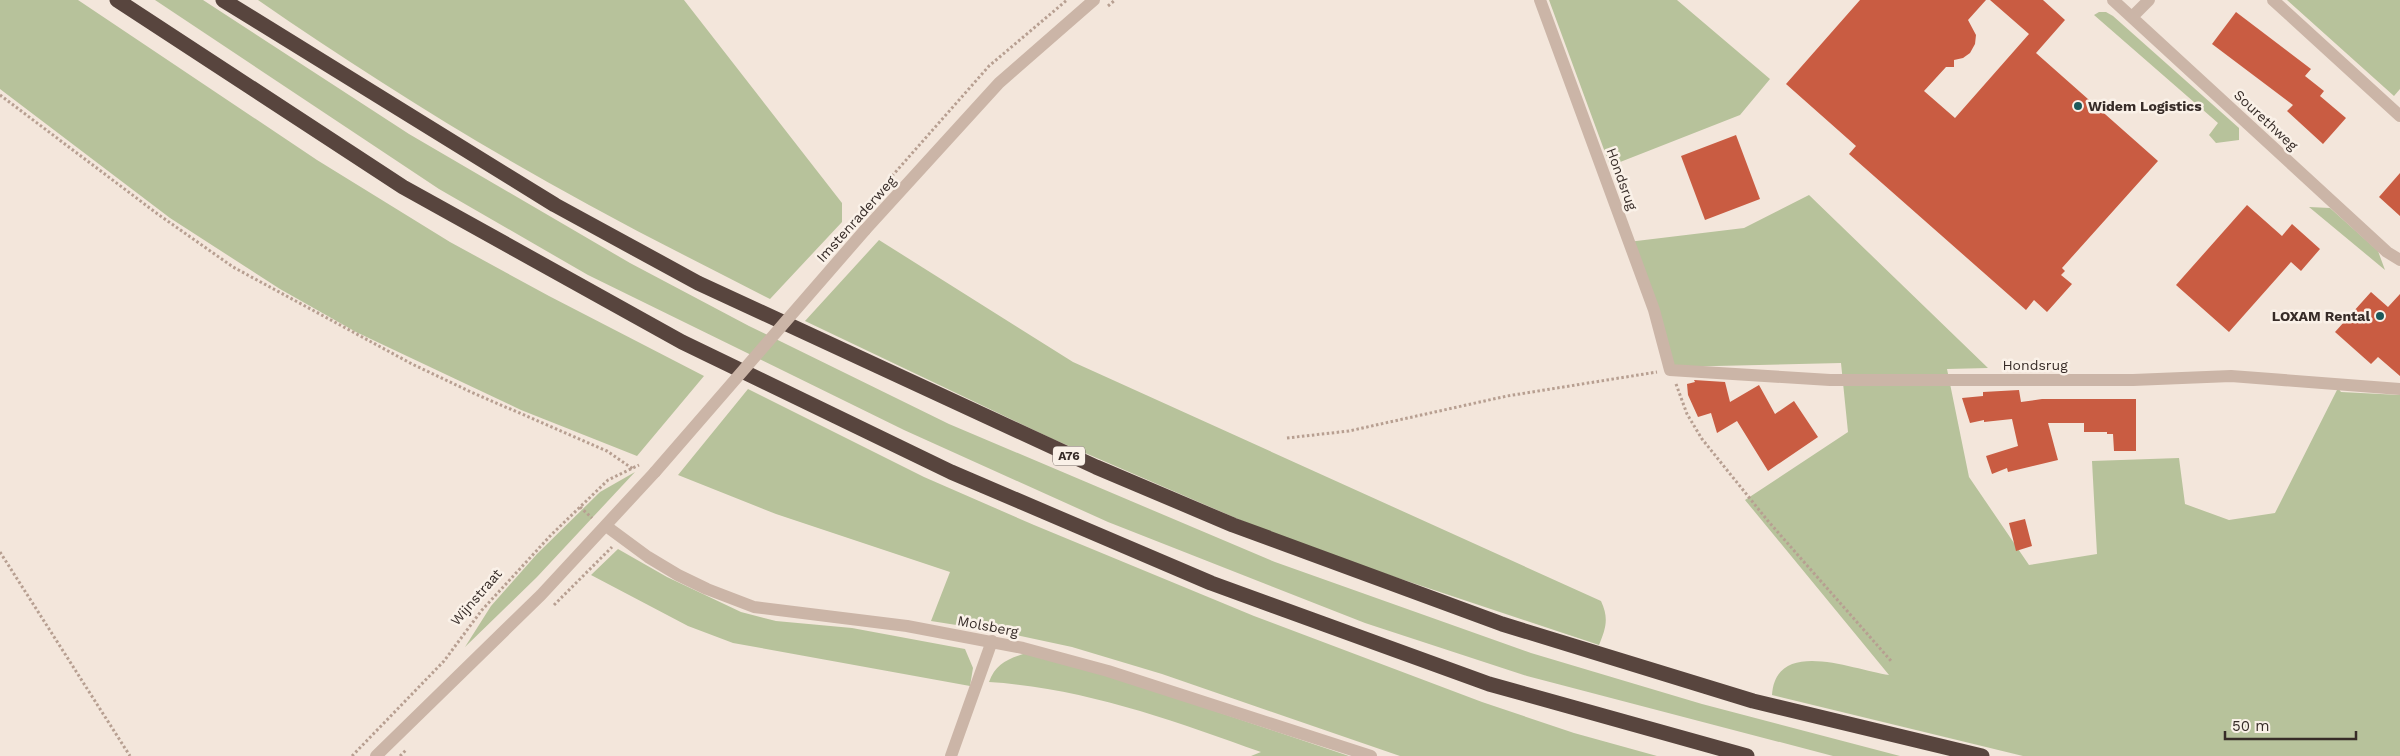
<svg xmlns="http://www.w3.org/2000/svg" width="2400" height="756" viewBox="0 0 2400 756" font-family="'Work Sans',sans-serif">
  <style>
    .green { fill: #b7c29b }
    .building { fill: #c95c42 }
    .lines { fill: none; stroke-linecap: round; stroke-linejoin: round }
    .path { stroke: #b79f91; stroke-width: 3; stroke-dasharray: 2.5 2.5; stroke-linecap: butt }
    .minor { stroke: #cbb5a7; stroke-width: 12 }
    .highway { stroke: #58453e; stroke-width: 15 }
    .minor-bridge { stroke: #cbb5a7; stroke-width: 12 }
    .poi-dot { fill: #1c595a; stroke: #faf1e8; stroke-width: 2 }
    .labels { text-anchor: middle; stroke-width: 5; stroke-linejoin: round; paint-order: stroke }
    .shield { fill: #faf1e8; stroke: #726762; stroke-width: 1 }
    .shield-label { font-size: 12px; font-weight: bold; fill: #372c28 }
    .poi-label { font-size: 14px; font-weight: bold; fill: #372c28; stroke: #faf1e8; text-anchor: start }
    .street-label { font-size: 14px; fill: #372c28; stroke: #faf1e8 }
  </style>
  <rect width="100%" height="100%" fill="#f3e6db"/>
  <path class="green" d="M0 0H78L317 160 450 242 549 296 704 376 637 456 521 410 356 332 280 289 170 218 0 89Z
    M155 0H203L409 134 630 263 749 326 949 424 1275 562 1531 653 1702 704 1900 756H1833L1527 676 1365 623 1108 522 904 430 588 275 439 189Z
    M258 0H684L842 203V222L770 299C710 268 649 238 589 205 475 143 365 74 258 0Z
    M1549 0H1677L1770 79 1740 115 1610 166Z
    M2287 0H2400V89L2394 96Z
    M2099 12H2106L2113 16 2239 128V140L2216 143 2209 135 2218 123 2094 15Z
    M1809 195 1988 368 1947 369 1969 477 2029 565 2097 554 2092 461 2179 458 2185 504 2229 520 2275 513 2338 388 2341 392 2400 395V756H2023L1772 695C1776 636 1856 671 1889 675L1745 500 1848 432 1841 363 1673 367 1628 242 1744 228Z
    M2309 207 2330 208 2378 251 2385 270Z
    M879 240 1073 362 1601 601C1609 618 1606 628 1599 645L1341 559 1252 525 1055 440 805 321Z
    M748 389 924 477 1034 525 1254 616 1482 702 1574 733 1657 756H1400L1162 674 1072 647 1007 633 931 621 950 572 776 514 678 475Z
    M635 472 537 577 465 647 491 606 537 554 600 492Z
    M618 549 667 577 741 612 776 621 852 628 965 649 973 668 970 686 733 643 688 626 591 575Z
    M1026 653 1080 666 1349 756H1251L1261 752C1172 720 1084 688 989 682 996 663 1008 659 1026 653Z"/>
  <path class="building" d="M1860 0H1986L1968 20 1976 35 1975 44 1970 53 1963 58 1954 60V67H1946L1924 91 1955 118 2029 34 1990 0H2043L2065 20 2036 53 2158 161 2062 268 2065 271 2061 275 2072 284 2047 312 2034 300 2026 310 1849 154 1856 146 1786 84Z
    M2236 12 2311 69 2305 76 2324 91 2320 96 2346 118 2323 144 2287 111 2293 105 2212 44Z
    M1736 135 1760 199 1705 220 1681 156Z
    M2400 173V216L2379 197Z
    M2247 205 2282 236 2292 224 2320 249 2301 271 2291 262 2229 332 2176 285Z
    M2371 292 2388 307 2400 294V376L2378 357 2371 364 2335 332Z
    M1694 380 1725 382 1730 402 1759 385 1775 414 1794 401 1818 437 1768 471 1737 421 1717 433 1711 413 1698 417 1688 395 1687 384 1695 382Z
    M2019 390 2021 402 2042 399H2136V451H2114L2113 434H2107V432H2084V423H2048L2058 460 2008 472 2007 468 1992 474 1986 456 2018 446 2012 419 1984 422V420L1970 423 1962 398 1983 396V392Z
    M2025 519 2032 546 2016 551 2009 523Z"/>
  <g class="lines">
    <path class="path" d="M1108 6 1115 0
      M0 95 159 215 233 267 412 364 471 392 607 451 633 469
      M892 176 989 66 1067 0
      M1676 384 1687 414 1702 439 1768 521 1892 662
      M1287 438 1349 431 1507 396 1657 372
      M580 507 592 518
      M0 552 130 756
      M554 605 612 547
      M352 756 444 661 482 610 551 535 608 480 639 465
      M400 756 407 749"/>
    <path class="minor" d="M1540 0 1654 310 1670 370 1830 380H2133L2231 376 2400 389
      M2113 0 2387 252 2400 260
      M2273 0 2400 116
      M2132 17 2149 0
      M865 230 999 83 1094 0
      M606 526 648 557 678 575 707 589 754 607 907 626 1023 648 1108 671 1371 756
      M376 756 541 595 655 472
      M951 756 992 641"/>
    <path class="highway" d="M117 0 403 187 682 342 951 472 1211 583 1489 684 1747 756
      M223 0 555 205 698 283 1096 467 1233 525 1502 624 1753 701 1982 756"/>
    <path class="minor-bridge" d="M655 472 865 230"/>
  </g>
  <g class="poi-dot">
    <circle cx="2078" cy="106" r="5"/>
    <circle cx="2380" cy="316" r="5"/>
  </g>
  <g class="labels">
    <rect class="shield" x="1053" y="446.5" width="32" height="19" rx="4"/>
    <g class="shield-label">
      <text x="1069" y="460">A76</text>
    </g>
    <g class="poi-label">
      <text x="2088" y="111">Widem Logistics</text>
      <text x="2370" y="321" text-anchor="end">LOXAM Rental</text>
    </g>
    <g class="street-label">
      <text transform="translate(2266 120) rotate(43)" y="5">Sourethweg</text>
      <text transform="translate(1622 179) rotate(70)" y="5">Hondsrug</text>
      <text transform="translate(856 219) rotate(-48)" y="5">Imstenraderweg</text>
      <text x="2035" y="370">Hondsrug</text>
      <text transform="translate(476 597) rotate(-49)" y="5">Wijnstraat</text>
      <text transform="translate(988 626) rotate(11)" y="5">Molsberg</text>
    </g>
  </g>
  <path d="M2225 731v8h131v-8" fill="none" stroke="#372c28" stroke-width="2.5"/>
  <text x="2232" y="731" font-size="15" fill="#372c28" stroke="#faf1e8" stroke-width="4" paint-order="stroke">50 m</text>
</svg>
